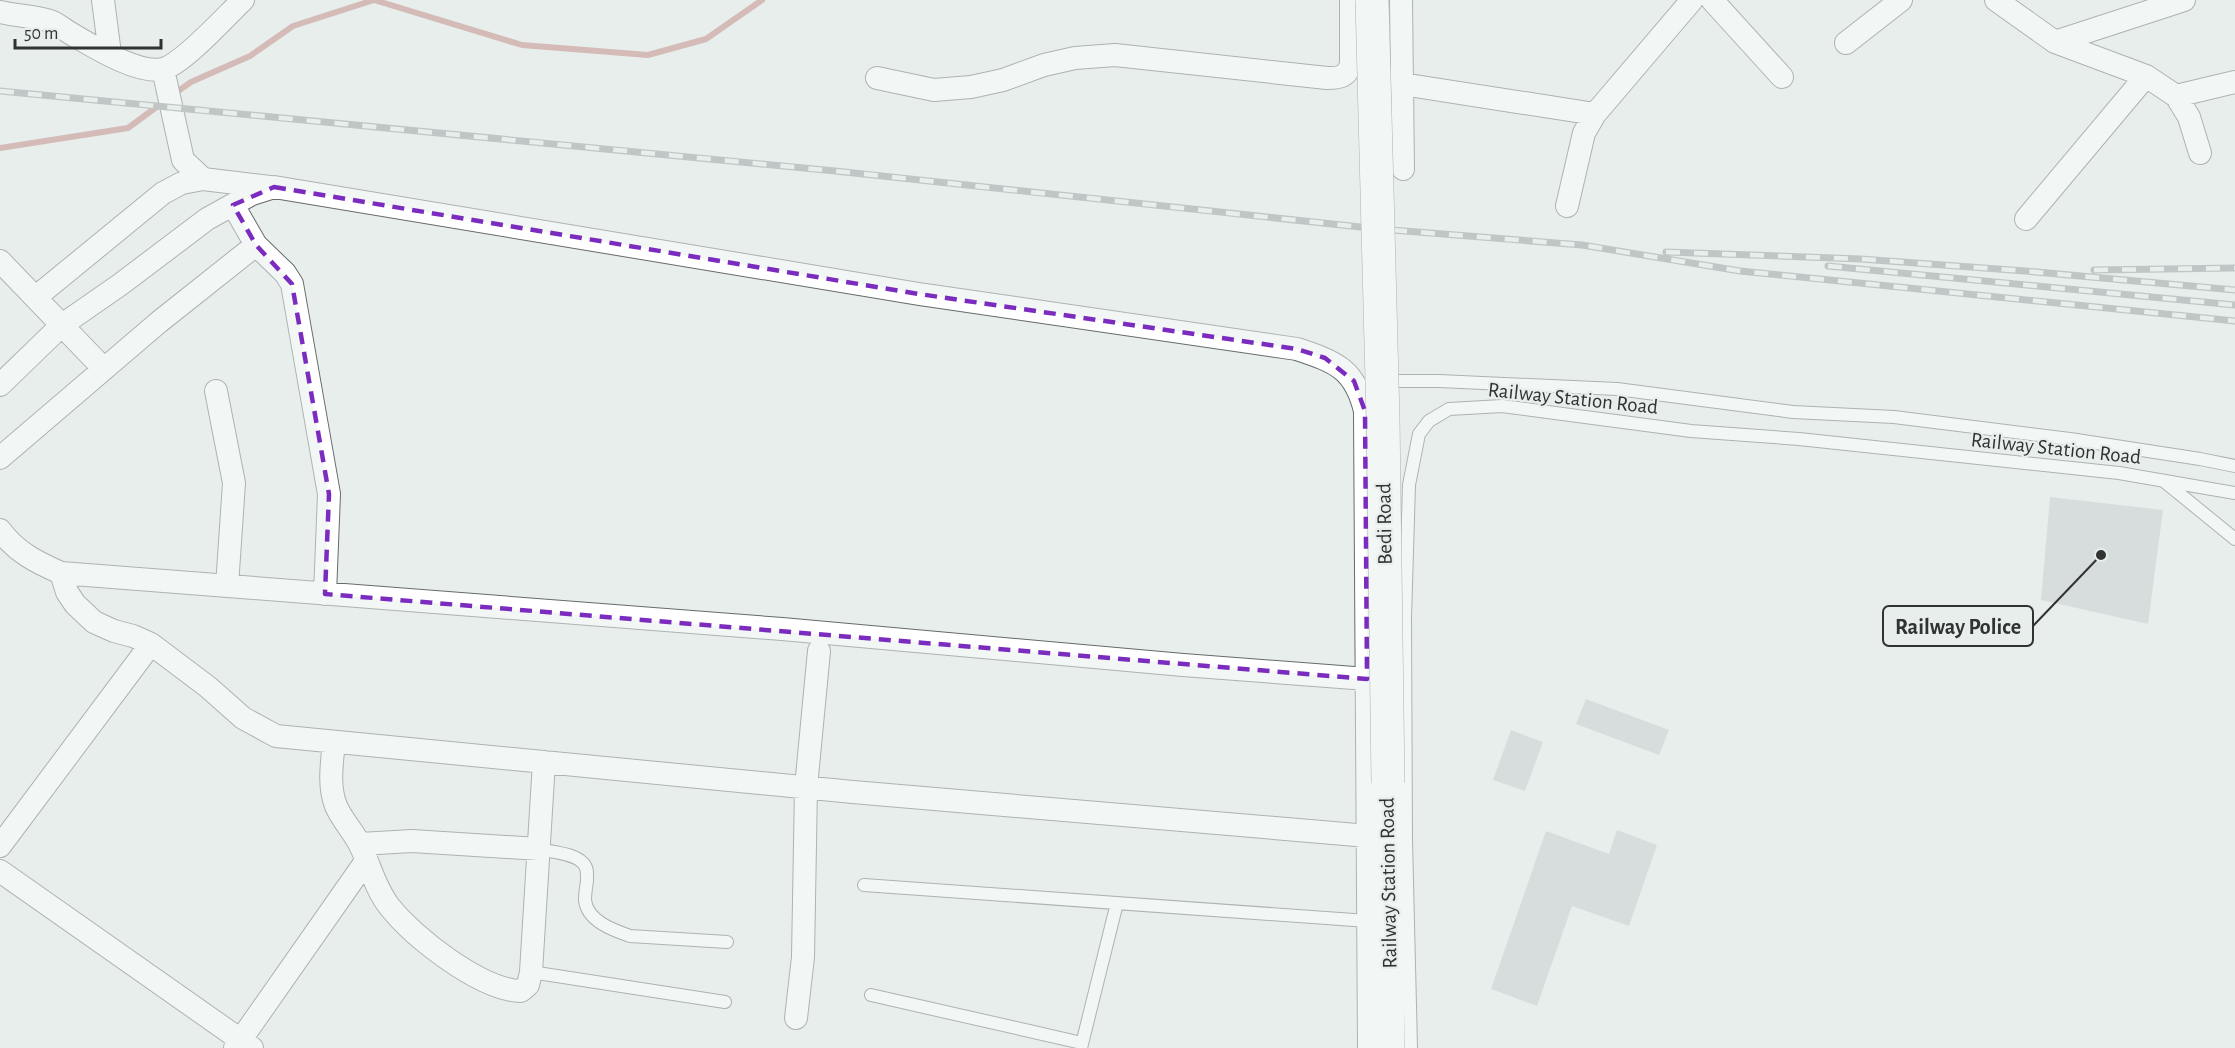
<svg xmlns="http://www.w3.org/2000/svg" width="2235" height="1048" viewBox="0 0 2235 1048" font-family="'Alegreya Sans',sans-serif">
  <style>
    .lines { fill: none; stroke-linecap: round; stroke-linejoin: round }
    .stream { stroke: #bd7d79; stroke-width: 6 }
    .building { fill: #c2c8c7 }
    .lane-casing { stroke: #656b6a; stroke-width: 14 }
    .street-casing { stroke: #656b6a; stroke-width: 24 }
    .secondary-casing { stroke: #656b6a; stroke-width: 34 }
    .lane { stroke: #fff; stroke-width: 12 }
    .street { stroke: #fff; stroke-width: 22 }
    .secondary { stroke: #fff; stroke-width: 33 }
    .rail-casing { stroke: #909694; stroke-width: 7 }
    .rail { stroke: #e7eeec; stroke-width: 4.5; stroke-dasharray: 14; stroke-linecap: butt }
    .secondary-bridge-casing { stroke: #656b6a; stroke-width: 34; stroke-linecap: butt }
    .secondary-bridge { stroke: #fff; stroke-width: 33 }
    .marked { fill: none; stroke: #7b2cbf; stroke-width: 4.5; stroke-dasharray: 12 8; stroke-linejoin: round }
    .labels { text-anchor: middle; stroke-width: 4.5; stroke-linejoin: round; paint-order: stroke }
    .street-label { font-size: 21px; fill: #303332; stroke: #e7eeec }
    .leader { fill: none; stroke: #303332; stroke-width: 2 }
    .callout-dot { fill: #303332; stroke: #e7eeec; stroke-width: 2 }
    .callout { fill: #e7eeec; stroke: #303332; stroke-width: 2 }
    .callout-label { font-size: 22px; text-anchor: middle; font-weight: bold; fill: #303332 }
  </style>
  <rect width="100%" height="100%" fill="#e7eeec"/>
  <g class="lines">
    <path class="stream" d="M174 94 191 82 250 56 293 26 374 0 522 45 648 55 706 39 762 0
      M0 148 128 128 166 100"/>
  </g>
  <path class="building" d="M2050 497 2163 510 2148 624 2041 600Z
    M1586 699 1669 730 1659 755 1576 724Z
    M1511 730 1543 742 1525 791 1493 780Z
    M1617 830 1657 845 1629 926 1572 906 1537 1006 1491 989 1546 831 1609 854Z"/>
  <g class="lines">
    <defs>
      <path id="lane" d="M1382 381H1439L1617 389 1793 412 1894 417 2070 439 2200 459 2235 466
        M2165 482 2235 539
        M539 849C551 852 574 853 583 863 588 868 587 874 587 881 586 887 585 893 585 900 587 921 613 930 630 936L727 942
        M864 885 1368 921
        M531 972 725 1002
        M871 995 1082 1043
        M1081 1048 1117 903
        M1411 1048 1406 840 1405 618 1409 485 1419 434 1429 421 1449 409 1502 406 1691 431 1799 439 2119 473 2235 493"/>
      <path id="street" d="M103 0 110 54
        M1401 0 1403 169
        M1712 0 1782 77
        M1996 0 2055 42 2146 76 2176 96 2189 117 2200 153
        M0 12C16 16 34 16 50 21 57 23 63 29 70 33 91 45 138 75 163 69 183 64 226 16 243 0
        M2055 42 2184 0
        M1846 43 1901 0
        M163 69 183 160 203 179
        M877 78 934 90 971 87 1003 80 1044 65 1075 58 1115 55 1327 78C1340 78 1346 77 1351 65V0
        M1402 84 1595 114
        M2176 96 2235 82
        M233 205 256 245 285 273 292 284 329 494 325 594
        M1567 206 1584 133 1595 114 1692 0
        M2026 219 2146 76
        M0 261 104 369
        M36 297 163 193 182 183 203 179 270 187
        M0 385 62 325 121 284 207 219 252 194 274 187 919 294 1297 349C1336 362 1355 369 1365 411L1369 1048
        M216 391 234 483 227 586
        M0 458 159 322 256 245
        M0 530C16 552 36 562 61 573L782 629 1183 665 1367 679
        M61 573 67 592 75 604 94 622 114 631 133 636 151 644 208 687 243 718 276 736 853 792 1368 836
        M334 742C332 762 328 786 336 806 342 820 353 831 360 845 370 865 375 888 389 906 414 938 481 990 521 991L528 985 531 972 544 762
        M360 844 412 841 539 849
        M0 846 151 644
        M0 871 252 1048
        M796 1018 803 957 806 787 819 651
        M235 1048 366 861"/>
      <path id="secondary" d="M1388 783V1048"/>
    </defs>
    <use href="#lane" class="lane-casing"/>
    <use href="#street" class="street-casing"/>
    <use href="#secondary" class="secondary-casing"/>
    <use href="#lane" class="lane"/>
    <use href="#street" class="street"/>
    <use href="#secondary" class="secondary"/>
    <defs>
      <path id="rail" d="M0 91 835 171 1379 229 1582 245 1740 271 2235 321
        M1666 252 1861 259 2025 271 2235 290
        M1828 266 2235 305
        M2094 270 2235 268"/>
    </defs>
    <use href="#rail" class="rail-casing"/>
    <use href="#rail" class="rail"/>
    <defs>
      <path id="secondary-bridge" d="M1372 0 1383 419 1388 783"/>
    </defs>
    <use href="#secondary-bridge" class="secondary-bridge-casing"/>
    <use href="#secondary-bridge" class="secondary-bridge"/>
  </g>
  <path d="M0 0H2235V1048H0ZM274 187 919 294 1297 349 1325 358 1354 381 1365 411 1367 679 325 594 329 494 292 284 256 245 233 205Z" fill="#e7eeec" fill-opacity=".55" fill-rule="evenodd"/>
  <path class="marked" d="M274 187 919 294 1297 349 1325 358 1354 381 1365 411 1367 679 325 594 329 494 292 284 256 245 233 205Z"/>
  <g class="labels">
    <g class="street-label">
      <text transform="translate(1573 398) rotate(6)" y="7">Railway Station Road</text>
      <text transform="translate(2056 448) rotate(6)" y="7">Railway Station Road</text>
      <text transform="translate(1384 524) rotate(-91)" y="7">Bedi Road</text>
      <text transform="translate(1388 883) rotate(-91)" y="7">Railway Station Road</text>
    </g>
  </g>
  <path class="leader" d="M2101 555L2033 626"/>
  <circle class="callout-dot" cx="2101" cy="555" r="6"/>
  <rect class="callout" x="1883" y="606" width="150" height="40" rx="6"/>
  <g class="callout-label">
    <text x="1958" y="634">Railway Police</text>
  </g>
  <path d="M15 39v9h146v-9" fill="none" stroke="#303332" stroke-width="3"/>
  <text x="24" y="39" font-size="18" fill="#303332" stroke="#e7eeec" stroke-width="4.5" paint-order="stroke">50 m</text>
</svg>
